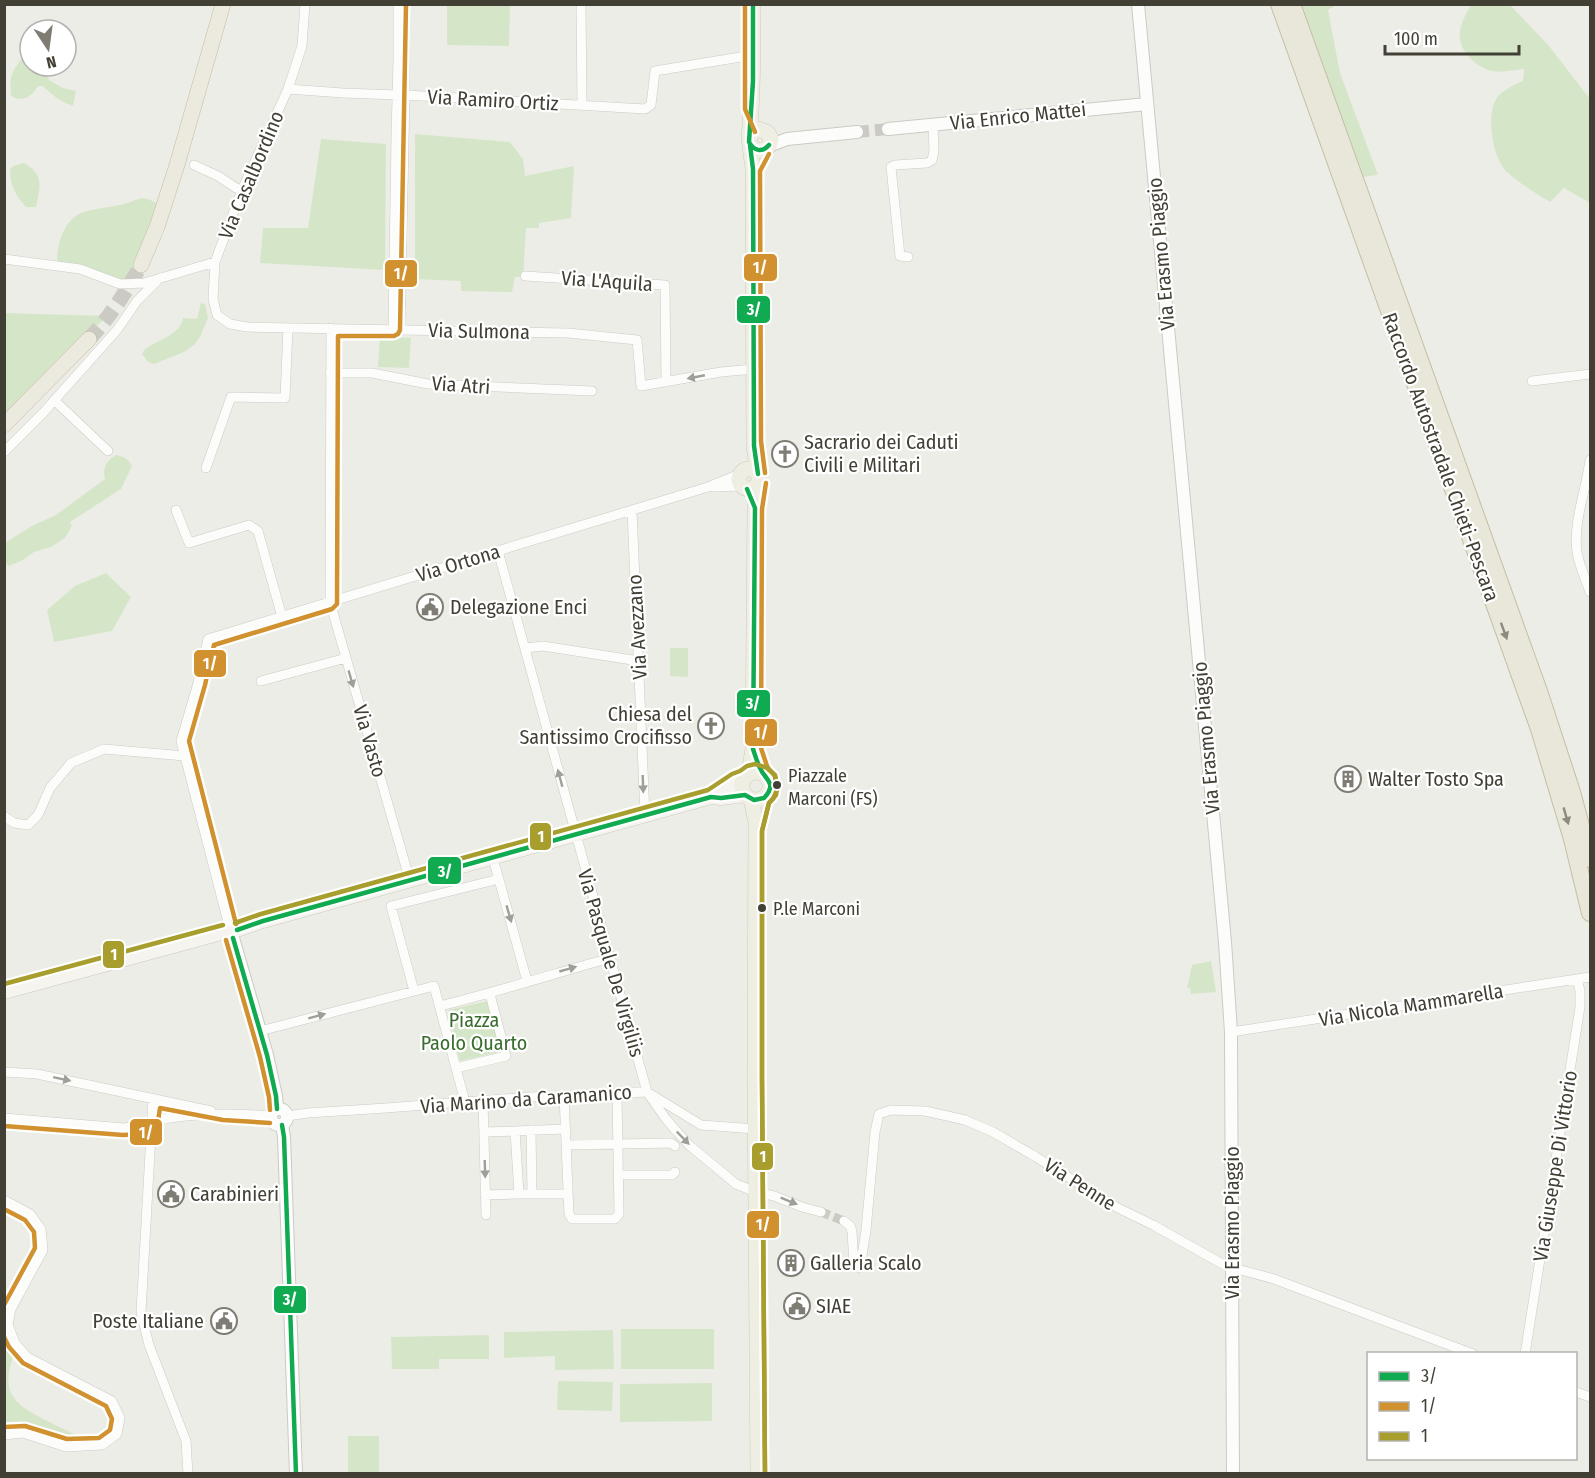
<svg xmlns="http://www.w3.org/2000/svg" width="1595" height="1478" viewBox="0 0 1595 1478" font-family="'Fira Sans Condensed',sans-serif">
  <style>
    .green { fill: #d5e6c8 }
    .lines { fill: none; stroke-linecap: round; stroke-linejoin: round }
    .minor-tunnel { stroke: #cbcac3; stroke-width: 9; stroke-dasharray: 9 4.5; stroke-linecap: butt }
    .tertiary-tunnel { stroke: #cbcac3; stroke-width: 12; stroke-dasharray: 12 6; stroke-linecap: butt }
    .trunk-tunnel { stroke: #cbcac3; stroke-width: 15; stroke-dasharray: 15 8; stroke-linecap: butt }
    .minor-casing { stroke: #cbcac5; stroke-width: 10 }
    .tertiary-casing { stroke: #cbcac5; stroke-width: 14 }
    .secondary-casing { stroke: #cbcabe; stroke-width: 15 }
    .primary-casing { stroke: #cecbb6; stroke-width: 16 }
    .trunk-casing { stroke: #c3bea4; stroke-width: 16 }
    .motorway-casing { stroke: #c3bea4; stroke-width: 18 }
    .minor { stroke: #fcfcfb; stroke-width: 9 }
    .tertiary { stroke: #fcfcfb; stroke-width: 12 }
    .secondary { stroke: #f5f4ee; stroke-width: 14 }
    .primary { stroke: #efeee3; stroke-width: 15 }
    .trunk { stroke: #eceade; stroke-width: 15 }
    .motorway { stroke: #e9e7d9; stroke-width: 16 }
    .bus-1-casing { stroke: #fff; stroke-width: 9 }
    .bus-2-casing { stroke: #fff; stroke-width: 9 }
    .bus-3-casing { stroke: #fff; stroke-width: 9 }
    .bus-1 { stroke: #10ab51; stroke-width: 4.5 }
    .bus-2 { stroke: #d0912e; stroke-width: 4.5 }
    .bus-3 { stroke: #a79e2e; stroke-width: 4.5 }
    .oneway { fill: #9f9e98 }
    .oneway2 { fill: #8d8b7e }
    .bus-dot { fill: #423f34; stroke: #fff; stroke-width: 2 }
    .labels { text-anchor: middle; stroke-width: 4.5; stroke-linejoin: round; paint-order: stroke }
    .bus-label { font-size: 18px; fill: #423f34; stroke: #fff; text-anchor: start }
    .street-label { font-size: 20px; fill: #423f34; stroke: #fff }
    .poi-label { font-size: 20px; fill: #423f34; stroke: #fff; text-anchor: start }
    .park-label { font-size: 20px; fill: #3a6d2d; stroke: #fff }
    .line-badge { stroke: #fff; stroke-width: 2 }
    .badge-label { font-size: 16px; text-anchor: middle; font-weight: bold; fill: #fff }
  </style>
  <rect width="100%" height="100%" fill="#edede7"/>
  <path class="green" d="M447 5H510L509 46 447 45Z
    M1301 5H1336L1328 10 1340 73 1378 175 1362 177Z
    M1471 5H1510L1549 46 1590 99V203L1564 188 1550 202C1536 193 1520 184 1508 173 1493 160 1487 121 1494 103 1499 91 1512 86 1523 81L1524 69C1514 70 1502 73 1492 71 1475 67 1456 48 1460 30 1462 21 1467 12 1471 5Z
    M30 41V66H47V73L49 80 63 88 76 91 73 106C61 102 52 95 43 86H38C32 96 23 103 11 96 9 73 12 73 24 55 27 51 28 45 30 41Z
    M415 134 510 142 523 159 525 176 574 166 571 218 539 223V228H526L523 277H515L512 292 461 291V281L415 279Z
    M321 139 386 144 385 270 260 263 263 228H308Z
    M24 163C45 175 40 187 36 207H26C16 196 10 186 10 170L13 166Z
    M142 198 148 199 158 204 128 281 57 262C57 246 62 225 77 215 87 209 107 208 119 205 127 204 134 200 142 198Z
    M201 303 205 304 208 318 200 337 194 345 184 352 154 364 148 362 142 354 144 350C156 340 181 335 183 318L197 319Z
    M4 313 107 316 4 417Z
    M380 336 411 338 409 368 378 367Z
    M116 455C124 457 128 458 132 466L121 489 70 522 72 526 65 538 51 547 34 552 23 560 9 566 5 563V543L30 527 56 515 105 479C102 468 106 461 116 455Z
    M106 573 131 597 112 631 54 642 47 610 75 586Z
    M670 648H688V677L670 676Z
    M1211 961 1216 992 1191 994 1190 988H1187L1192 965Z
    M488 1001 500 1052 460 1061 448 1010Z
    M621 1329H714V1369H621Z
    M613 1330 614 1369 555 1370V1356L504 1358V1332Z
    M489 1335V1359H439V1369H392L391 1337Z
    M4 1339 7 1349 13 1357C0 1395 16 1405 47 1421 60 1427 72 1434 86 1438V1442L69 1443 33 1429 5 1427Z
    M558 1381 613 1382 612 1411 557 1410Z
    M712 1383V1421L620 1422V1384Z
    M348 1436H379V1473H348Z"/>
  <g class="lines">
    <path class="minor-tunnel" d="M821 1212 844 1221"/>
    <path class="tertiary-tunnel" d="M857 132 888 129"/>
    <path class="trunk-tunnel" d="M89 339C110 317 126 292 141 265"/>
    <defs>
      <path id="minor" d="M581 4 582 105
        M288 89 302 46 305 4
        M398 95 343 93 288 89 242 190 215 262 213 299 217 315 230 324 247 327 568 333 637 340 641 386 721 372 754 369
        M405 95 645 109 651 105 655 71 753 55
        M194 165 218 176 236 188 242 190
        M908 257 900 256 891 167 895 165 927 163 932 160 934 151 933 125
        M4 259 80 269 120 284 144 283 215 262
        M525 276 665 285 666 382
        M331 328 330 602 410 881
        M393 329 396 136 398 60V4
        M400 329 405 95V4
        M330 373H372L428 384 592 391
        M1532 381 1590 374
        M54 400 108 451
        M4 452 43 413 117 330 137 301 160 278
        M1590 460C1586 491 1573 521 1577 552 1579 565 1586 580 1590 592
        M206 468 231 397 285 398 288 328
        M713 487 741 486
        M176 510 189 543 249 525 258 531 282 617
        M632 510 645 816
        M498 551 647 1092 666 1119 678 1133 689 1145 736 1184 756 1192 774 1196 802 1207 821 1212
        M525 648 543 646 639 661
        M261 681 346 658
        M4 816 14 823 28 825 38 815 50 788 71 763 104 749 185 756
        M493 858 527 981
        M229 926 181 741 198 683 208 639 708 487 740 474
        M414 991 391 906 499 879
        M440 1006C497 992 553 974 610 958
        M260 1031 434 986 465 1102
        M1231 1032 1590 977
        M456 1068 506 1056 490 994
        M4 1072 37 1074 211 1111
        M564 1095 569 1214 572 1219H615L619 1214 617 1093
        M153 1099 141 1312 149 1345 186 1441 188 1474
        M483 1100 486 1215
        M287 1116 308 1113 386 1108 530 1097 647 1092 701 1125 756 1129
        M4 1118 124 1128C142 1126 154 1120 170 1118 203 1113 237 1113 270 1116
        M531 1130 532 1193
        M515 1131 566 1129
        M484 1132 515 1131 519 1194H567
        M567 1145 671 1143 675 1146
        M619 1175H672L675 1172
        M485 1195 519 1194
        M4 1200 30 1214 41 1229 43 1250 11 1309 8 1325 15 1343 27 1357 112 1401 120 1418 117 1434 102 1445 66 1447 23 1433 4 1435
        M844 1221 850 1226 852 1231 854 1265 860 1268 866 1230 875 1132 879 1114 891 1110 925 1111 965 1120 993 1132 1036 1157 1118 1208 1153 1225 1226 1266 1274 1279 1473 1354
        M1525 1354 1580 1007V991L1577 979
        M1576 1392 1590 1397"/>
      <path id="tertiary" d="M1138 4 1225 942 1231 1032 1233 1474
        M888 129 1147 104
        M769 146 787 139 857 132
        M233 938 267 1055 276 1096 277 1109
        M271 1117a8 8 0 1 1 16 0a8 8 0 1 1-16 0Z
        M282 1125 284 1137 296 1474"/>
      <path id="secondary" d="M711 797 736 780 744 778
        M237 930 263 921 711 797 721 798 745 795
        M4 992 225 932"/>
      <path id="primary" d="M749 139 753 132 759 129 768 133 771 139 769 146 762 151 754 149 750 145 749 139C753 94 753 50 753 4
        M750 145 753 169 754 446 758 474
        M739 479a10 10 0 1 1 20 0a10 10 0 1 1-20 0Z
        M742 786a14 14 0 1 1 28 0a14 14 0 1 1-28 0Z
        M749 773 753 749 755 508 759 482
        M751 799 756 822 755 1079 758 1474"/>
      <path id="trunk" d="M141 265 157 227 177 165 223 4
        M4 425 89 339"/>
      <path id="motorway" d="M1279 4 1539 729 1572 839 1590 913
        M1292 4 1540 694 1572 792 1590 859"/>
    </defs>
    <use href="#minor" class="minor-casing"/>
    <use href="#tertiary" class="tertiary-casing"/>
    <use href="#secondary" class="secondary-casing"/>
    <use href="#primary" class="primary-casing"/>
    <use href="#trunk" class="trunk-casing"/>
    <use href="#motorway" class="motorway-casing"/>
    <use href="#minor" class="minor"/>
    <use href="#tertiary" class="tertiary"/>
    <use href="#secondary" class="secondary"/>
    <use href="#primary" class="primary"/>
    <use href="#trunk" class="trunk"/>
    <use href="#motorway" class="motorway"/>
    <defs>
      <path id="bus-1" d="M753 4V81L749 142C754 151 762 153 769 145
        M750 145 753 169 754 446 758 474
        M237 930 263 921 711 797 721 798 745 795 754 800 764 798C778 783 765 780 760 768 757 762 755 755 753 749L755 508 747 489
        M233 938 267 1055 276 1096 277 1109
        M282 1125 284 1137 296 1474"/>
      <path id="bus-2" d="M745 4V109L755 132
        M765 473 761 441 760 171 769 154
        M236 924 189 741 205 685 214 645 332 609 337 604 338 336H394L398 334 400 330 406 4
        M226 940 260 1057 269 1097 270 1110
        M4 1126 123 1135 141 1134 157 1128 160 1108 223 1120 270 1123
        M4 1209 25 1220 34 1232 35 1248 4 1305
        M4 1337 9 1347 23 1363 106 1406 112 1419 110 1430 99 1438 67 1439 25 1426 4 1427
        M765 1474 762 1079V831L769 803 776 795 777 785 775 775 768 769 761 748 762 509 766 483"/>
      <path id="bus-3" d="M235 923 261 914 708 790 732 774 740 771 747 766 755 764 768 768 775 776 777 790 773 799 769 803 762 831V1079L765 1474
        M4 984 223 925"/>
    </defs>
    <use href="#bus-1" class="bus-1-casing"/>
    <use href="#bus-2" class="bus-2-casing"/>
    <use href="#bus-3" class="bus-3-casing"/>
    <use href="#bus-1" class="bus-1"/>
    <use href="#bus-2" class="bus-2"/>
    <use href="#bus-3" class="bus-3"/>
  </g>
  <defs><path id="oneway-solid" d="M-6-.8H1V-3.2L6.5 0L1 3.2V.8H-6Z" transform="scale(1.5)"/></defs>
  <g class="oneway">
    <use href="#oneway-solid" transform="translate(696 377) rotate(169)"/>
    <use href="#oneway-solid" transform="translate(351 679) rotate(74)"/>
    <use href="#oneway-solid" transform="translate(560 778) rotate(-105)"/>
    <use href="#oneway-solid" transform="translate(643 784) rotate(88)"/>
    <use href="#oneway-solid" transform="translate(509 914) rotate(74)"/>
    <use href="#oneway-solid" transform="translate(568 969) rotate(-16)"/>
    <use href="#oneway-solid" transform="translate(317 1016) rotate(-15)"/>
    <use href="#oneway-solid" transform="translate(62 1079) rotate(12)"/>
    <use href="#oneway-solid" transform="translate(683 1138) rotate(46)"/>
    <use href="#oneway-solid" transform="translate(485 1169) rotate(88)"/>
    <use href="#oneway-solid" transform="translate(789 1201) rotate(22)"/>
  </g>
  <g class="oneway2">
    <use href="#oneway-solid" transform="translate(1504 631) rotate(70)"/>
    <use href="#oneway-solid" transform="translate(1566 816) rotate(74)"/>
  </g>
  <defs>
    <symbol id="church-ring" viewBox="-11 -11 22 22"><circle r="9.5" fill="#fff" stroke="#7e7c73" stroke-width="1.5"/><path d="M-1.2-6h2.4v3.5h3.3v2.4h-3.3V6h-2.4V-.1h-3.3v-2.4h3.3Z" fill="#7e7c73"/></symbol>
    <symbol id="civic-ring" viewBox="-11 -11 22 22"><circle r="9.5" fill="#fff" stroke="#7e7c73" stroke-width="1.5"/><path d="M-.6-6.5H3V-4.5H.6V-3L4-1V1h2V6H-6V1h2V-1L-.6-3ZM-1.2 2.5V6h2.4V2.5Z" fill="#7e7c73"/></symbol>
    <symbol id="building-ring" viewBox="-11 -11 22 22"><circle r="9.5" fill="#fff" stroke="#7e7c73" stroke-width="1.5"/><path d="M-4-6H4V6H1V3H-1V6H-4ZM-2.5-4.3h1.7v1.8h-1.7ZM.8-4.3h1.7v1.8H.8ZM-2.5-1h1.7V.8h-1.7ZM.8-1h1.7V.8H.8Z" fill="#7e7c73"/></symbol>
  </defs>
  <g fill-rule="evenodd">
    <use href="#church-ring" x="770" y="439" width="30" height="30"/>
    <use href="#civic-ring" x="415" y="592" width="30" height="30"/>
    <use href="#church-ring" x="696" y="711" width="30" height="30"/>
    <use href="#building-ring" x="1333" y="764" width="30" height="30"/>
    <use href="#civic-ring" x="156" y="1179" width="30" height="30"/>
    <use href="#building-ring" x="776" y="1248" width="30" height="30"/>
    <use href="#civic-ring" x="782" y="1291" width="30" height="30"/>
    <use href="#civic-ring" x="209" y="1306" width="30" height="30"/>
  </g>
  <g class="bus-dot">
    <circle cx="777" cy="785" r="5"/>
    <circle cx="762" cy="908" r="5"/>
  </g>
  <g class="labels">
    <g class="bus-label">
      <text x="788" y="782">Piazzale<tspan x="788" dy="23">Marconi (FS)</tspan></text>
      <text x="773" y="915">P.le Marconi</text>
    </g>
    <g class="street-label">
      <text transform="translate(493 100) rotate(3)" y="7">Via Ramiro Ortiz</text>
      <text transform="translate(1018 116) rotate(-6)" y="7">Via Enrico Mattei</text>
      <text transform="translate(251 175) rotate(-67)" y="7">Via Casalbordino</text>
      <text transform="translate(1161 254) rotate(-95)" y="7">Via Erasmo Piaggio</text>
      <text transform="translate(607 281) rotate(4)" y="7">Via L'Aquila</text>
      <text transform="translate(479 331) rotate(1)" y="7">Via Sulmona</text>
      <text transform="translate(461 385) rotate(4)" y="7">Via Atri</text>
      <text transform="translate(1441 457) rotate(70)" y="7">Raccordo Autostradale Chieti-Pescara</text>
      <text transform="translate(458 563) rotate(-17)" y="7">Via Ortona</text>
      <text transform="translate(637 627) rotate(-93)" y="7">Via Avezzano</text>
      <text transform="translate(1206 738) rotate(-95)" y="7">Via Erasmo Piaggio</text>
      <text transform="translate(370 741) rotate(74)" y="7">Via Vasto</text>
      <text transform="translate(611 963) rotate(74)" y="7">Via Pasquale De Virgiliis</text>
      <text transform="translate(1411 1005) rotate(-9)" y="7">Via Nicola Mammarella</text>
      <text transform="translate(526 1099) rotate(-4)" y="7">Via Marino da Caramanico</text>
      <text transform="translate(1555 1166) rotate(-81)" y="7">Via Giuseppe Di Vittorio</text>
      <text transform="translate(1080 1184) rotate(32)" y="7">Via Penne</text>
      <text transform="translate(1232 1223) rotate(-90)" y="7">Via Erasmo Piaggio</text>
    </g>
    <g class="poi-label">
      <text x="804" y="449">Sacrario dei Caduti<tspan x="804" dy="23">Civili e Militari</tspan></text>
      <text x="450" y="614">Delegazione Enci</text>
      <text x="692" y="721" text-anchor="end">Chiesa del<tspan x="692" dy="23">Santissimo Crocifisso</tspan></text>
      <text x="1368" y="786">Walter Tosto Spa</text>
      <text x="190" y="1201">Carabinieri</text>
      <text x="810" y="1270">Galleria Scalo</text>
      <text x="816" y="1313">SIAE</text>
      <text x="204" y="1328" text-anchor="end">Poste Italiane</text>
    </g>
    <g class="park-label">
      <text x="474" y="1027">Piazza<tspan x="474" dy="23">Paolo Quarto</tspan></text>
    </g>
  </g>
  <g class="line-badge">
    <rect x="743" y="253" width="35" height="29" rx="6" fill="#d0912e"/>
    <rect x="384" y="259" width="34" height="29" rx="6" fill="#d0912e"/>
    <rect x="736" y="295" width="35" height="29" rx="6" fill="#10ab51"/>
    <rect x="193" y="649" width="34" height="29" rx="6" fill="#d0912e"/>
    <rect x="736" y="689" width="35" height="29" rx="6" fill="#10ab51"/>
    <rect x="744" y="718" width="34" height="29" rx="6" fill="#d0912e"/>
    <rect x="529" y="822" width="23" height="29" rx="6" fill="#a79e2e"/>
    <rect x="427" y="856" width="35" height="29" rx="6" fill="#10ab51"/>
    <rect x="102" y="940" width="23" height="29" rx="6" fill="#a79e2e"/>
    <rect x="129" y="1118" width="34" height="28" rx="6" fill="#d0912e"/>
    <rect x="751" y="1142" width="23" height="29" rx="6" fill="#a79e2e"/>
    <rect x="746" y="1210" width="34" height="29" rx="6" fill="#d0912e"/>
    <rect x="273" y="1285" width="34" height="29" rx="6" fill="#10ab51"/>
  </g>
  <g class="badge-label">
    <text x="760" y="273">1/</text>
    <text x="401" y="279">1/</text>
    <text x="754" y="315">3/</text>
    <text x="210" y="669">1/</text>
    <text x="753" y="709">3/</text>
    <text x="761" y="738">1/</text>
    <text x="541" y="842">1</text>
    <text x="445" y="877">3/</text>
    <text x="114" y="960">1</text>
    <text x="146" y="1138">1/</text>
    <text x="763" y="1162">1</text>
    <text x="763" y="1230">1/</text>
    <text x="290" y="1305">3/</text>
  </g>
  <rect width="1595" height="1478" fill="none" stroke="#423f34" stroke-width="12"/>
  <rect x="1367" y="1352" width="210" height="108" fill="#ffffff" stroke="#b3b2ae" stroke-width="1.5"/>
  <rect x="1379" y="1372" width="30" height="9" fill="#10ab51" stroke="#b3b2ae" stroke-width="1.5"/>
  <text x="1421" y="1382" font-size="18" fill="#423f34">3/</text>
  <rect x="1379" y="1402" width="30" height="9" fill="#d0912e" stroke="#b3b2ae" stroke-width="1.5"/>
  <text x="1421" y="1412" font-size="18" fill="#423f34">1/</text>
  <rect x="1379" y="1432" width="30" height="9" fill="#a79e2e" stroke="#b3b2ae" stroke-width="1.5"/>
  <text x="1421" y="1442" font-size="18" fill="#423f34">1</text>
  <g transform="translate(48 48) rotate(167)"><circle r="28" fill="#ffffff" stroke="#b3b2ae" stroke-width="1.5"/>
  <path d="M0-4.5L10 22L0 15L-10 22Z" fill="#7e7c73"/>
  <text y="-9" font-size="16" font-weight="bold" text-anchor="middle" fill="#423f34">N</text>
  </g>
  <path d="M1385 45v9h134v-9" fill="none" stroke="#423f34" stroke-width="3"/>
  <text x="1394" y="45" font-size="18" fill="#423f34" stroke="#ffffff" stroke-width="4.5" paint-order="stroke">100 m</text>
</svg>
